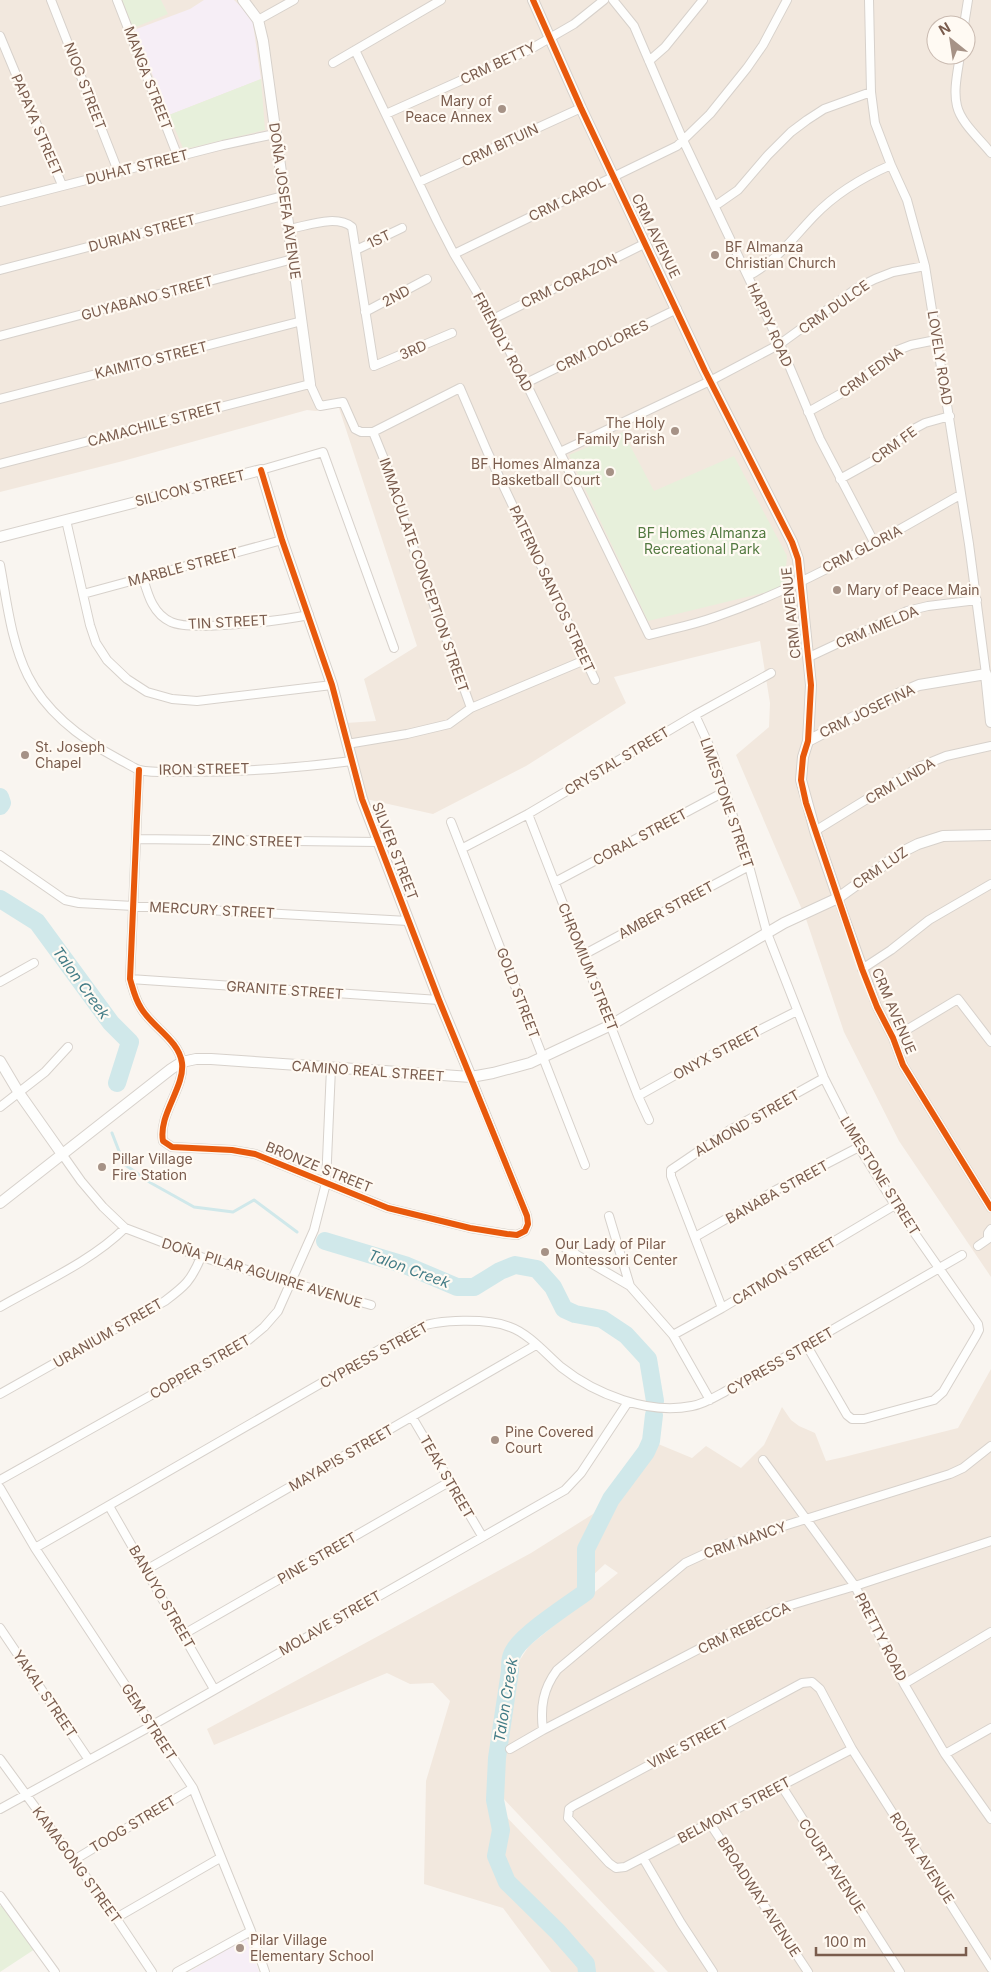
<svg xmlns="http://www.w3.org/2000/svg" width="991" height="1972" viewBox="0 0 991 1972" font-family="Inter,sans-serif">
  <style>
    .residential { fill: #f2e8de; fill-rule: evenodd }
    .education { fill: #f6eef6 }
    .green { fill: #e7f0db }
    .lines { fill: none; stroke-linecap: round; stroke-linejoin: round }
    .stream { stroke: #d0e8ea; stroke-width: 3 }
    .river { stroke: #d0e8ea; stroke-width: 18 }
    .minor-casing { stroke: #d7d1cb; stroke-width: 10 }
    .tertiary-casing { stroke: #d7d1cb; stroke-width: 12 }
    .minor { stroke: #fefefd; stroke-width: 8 }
    .tertiary { stroke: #fefefd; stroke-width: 10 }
    .cycleway-casing { stroke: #fffaf3; stroke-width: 9 }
    .cycleway { stroke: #e8590c; stroke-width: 6 }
    .poi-dot { fill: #a69286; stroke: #fffaf3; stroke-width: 2 }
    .labels { text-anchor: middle; stroke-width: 4.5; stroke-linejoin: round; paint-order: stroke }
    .street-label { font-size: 14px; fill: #7a5c4d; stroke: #fffaf3 }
    .poi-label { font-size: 14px; fill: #7a5c4d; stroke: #fffaf3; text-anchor: start }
    .park-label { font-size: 14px; fill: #537a41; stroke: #fffaf3 }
    .water-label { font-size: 15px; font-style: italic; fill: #437c86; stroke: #fffaf3 }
  </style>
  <rect width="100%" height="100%" fill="#f9f5f0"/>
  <path class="residential" d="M0 0H991V1277L899 1141 844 1032 806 919 736 755 769 727 770 703 760 641 614 677 626 703 526 766 433 814 366 799 346 723 376 721 364 679 417 646 338 405 316 411 307 410 123 461 0 492ZM936 25H966V55H936Z
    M991 1369V1972H668L501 1796 514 1669 529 1646 618 1573 605 1564 522 1641 507 1667 500 1712 492 1795 496 1806 655 1972H551L503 1908 424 1884 426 1781 450 1701 433 1683 410 1684 387 1673 214 1745 207 1729 531 1553 593 1514 611 1499 629 1477 646 1452 651 1441 692 1458 706 1446 741 1468 764 1445 782 1407 791 1420 799 1426 815 1433 826 1461 844 1457 958 1428Z"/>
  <path class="education" d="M204 0H234L252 17 261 79 169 115 134 30 190 9Z
    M246 1938 259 1972H189Z"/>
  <path class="green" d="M122 0H161L168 14 133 28Z
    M261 79 265 130 185 149 183 148 169 115Z
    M623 432 654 491 734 456 787 556 784 588 648 621 569 455Z
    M3 1905 35 1949 0 1972V1906Z"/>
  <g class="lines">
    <path class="stream" d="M112 1133 124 1164 151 1183 194 1207 233 1212 254 1200 297 1232"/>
    <path class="river" d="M0 797 2 803 0 806
      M0 899 37 922 111 1023 130 1042 117 1083
      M325 1241 405 1265 457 1287H474L500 1271 515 1265 537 1269 553 1287 564 1309 575 1314 602 1319 626 1335 648 1359 655 1401
      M587 1972 586 1964 558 1932 507 1882 496 1856 501 1830 495 1800 497 1758 510 1671C510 1662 510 1656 515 1649 526 1632 568 1605 586 1592V1549L611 1499 646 1452 651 1441 654 1415"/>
    <defs>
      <path id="minor" d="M51 0 118 171
        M117 0 178 157
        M613 0 634 26 683 140 780 344 820 439 875 544
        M869 0 871 92 875 123 891 165 907 200 925 266 969 544 986 674
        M258 20 294 0
        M964 25 968 0
        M0 36 62 185
        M355 50 437 221 454 254 493 319 526 383 649 635C671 629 693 625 715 617 801 588 881 540 960 495
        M960 55C958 71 953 90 957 106 961 123 980 139 991 153
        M649 61 665 47 703 0
        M333 63 441 0
        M386 114 529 50 574 24 604 0
        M419 182 581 108
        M0 202 223 145 275 134
        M715 206 738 190 768 155 791 132 807 120 824 109 871 92
        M289 229C307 226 336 214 352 227L374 366 452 333
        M356 250 402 228
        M454 254 677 146 710 114 747 68 763 45 787 0
        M0 270 283 196
        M748 276C777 261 792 239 814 216 836 193 861 178 891 165
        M365 312 427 279
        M493 319 646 243
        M0 336 293 259
        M526 383 677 309
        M0 399 302 321
        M808 412 849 389 898 350 911 345 936 340
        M373 432 386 464 406 527 471 708
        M560 452 710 381 780 344 857 288 875 279 893 272 925 266
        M0 464 310 384 320 406 343 402 355 429 361 432H373L460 388 487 451 595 680
        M261 470 323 452 394 648
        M840 479 878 458 910 431 925 423 950 416
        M66 520 90 625 96 643 107 660 127 679 147 692 172 699 197 701 332 685
        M0 565C7 602 11 642 28 676 47 714 86 742 122 761 128 764 134 768 139 770 153 773 171 772 185 772 240 772 297 768 352 761
        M143 578C148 595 153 614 171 622 192 632 284 620 309 615
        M83 594 282 540
        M809 657 907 611 928 606 977 600
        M695 715 713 754 749 866 767 933 824 1078 859 1147 895 1205 978 1324 979 1330 976 1336 943 1392 934 1400 864 1419H852L847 1415 807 1346
        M347 744 407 734 449 724 471 708 585 660
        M139 770 130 979C133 989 135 999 141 1008 152 1027 179 1040 182 1063 185 1087 158 1115 163 1141L172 1147 232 1150 255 1154 388 1208 470 1228 507 1234 517 1235 525 1231 528 1224 527 1216 471 1077
        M528 814 638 1096 649 1120
        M451 822 585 1165
        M815 831 919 767 946 756 991 746
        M136 839 378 842
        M463 848 528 814 695 715 771 673
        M0 855 65 900 79 903 408 921
        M555 882 724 792
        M838 898 877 1007 893 1038 903 1065 991 1208
        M583 955 749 866
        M862 969 891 950 929 920 991 884
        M130 979 439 1000
        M0 982 34 963
        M893 1038 958 999 991 1042
        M638 1096 718 1051 797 1011
        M0 1107 45 1072 68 1047
        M62 1154 81 1181 103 1207 125 1228 201 1257 371 1305
        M609 1216 630 1286
        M695 1237 776 1190 859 1147
        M978 1246 988 1239V1233L991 1229
        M565 1248 630 1286 673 1335 710 1400
        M0 1307C40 1284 92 1261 125 1228
        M722 1308 671 1176V1170L730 1130 824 1078
        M673 1335 722 1308 895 1205
        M0 1394 165 1301C185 1286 191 1281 201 1257
        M412 1417 482 1536
        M763 1460 855 1586 904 1684 945 1754 991 1819
        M0 1480 246 1342 264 1327 278 1311 314 1230 326 1183 331 1068
        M0 1488 35 1548 193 1788 251 1931 265 1972
        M109 1506 214 1689
        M35 1548 417 1328C438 1319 488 1318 510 1327 528 1333 547 1355 561 1367 595 1394 648 1415 692 1406 704 1404 715 1397 726 1391L962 1255
        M146 1570 536 1345
        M0 1628 89 1760
        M184 1634 449 1482
        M904 1684 991 1632
        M543 1730C540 1707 543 1689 557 1670L685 1563 726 1544 950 1474 963 1468 991 1446
        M510 1749 543 1730 774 1610 855 1586 991 1541
        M852 1749 625 1867 616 1868 609 1863 568 1818 569 1809 573 1806 802 1683 812 1682 820 1689 852 1749 991 1968
        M945 1754 991 1728
        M0 1759 116 1918 152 1972
        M781 1785 900 1972
        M0 1809 151 1726 565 1490 581 1473 628 1402
        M709 1822 808 1972
        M643 1858 681 1923 713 1972
        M74 1860 193 1788
        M0 1896 55 1972
        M116 1918 220 1858
        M177 1972 251 1931"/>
      <path id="tertiary" d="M243 0 258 20 263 41 310 384
        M533 0 581 108 705 371 792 542 798 559 811 685 808 741 803 757 801 780 815 831 838 898
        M0 537 261 470 282 540 332 685 362 799 439 1000 471 1077
        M808 741 900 693 919 685 986 674 991 722
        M0 1061 19 1093 62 1154
        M0 1203 171 1069 182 1062 196 1059H211L471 1077 493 1073 530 1063 611 1025 784 923 838 898 902 852 918 844 943 836 991 835"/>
    </defs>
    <use href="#minor" class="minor-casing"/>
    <use href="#tertiary" class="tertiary-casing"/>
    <use href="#minor" class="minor"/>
    <use href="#tertiary" class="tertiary"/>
    <defs>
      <path id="cycleway" d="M533 0 581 108 705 371 792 542 798 559 811 685 808 741 803 757 801 780 806 803 862 969 877 1007 893 1038 903 1065 991 1208
        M139 770 130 979C133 989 135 999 141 1008 152 1027 179 1040 182 1063 185 1087 158 1115 163 1141L172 1147 232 1150 255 1154 388 1208 470 1228 507 1234 517 1235 525 1231 528 1224 527 1216 439 1000 362 799 332 685 282 540 261 470"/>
    </defs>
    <use href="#cycleway" class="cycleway-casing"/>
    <use href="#cycleway" class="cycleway"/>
  </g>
  <g class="poi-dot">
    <circle cx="502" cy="109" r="5"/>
    <circle cx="715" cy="255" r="5"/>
    <circle cx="675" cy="431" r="5"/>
    <circle cx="610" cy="472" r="5"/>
    <circle cx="837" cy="590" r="5"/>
    <circle cx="25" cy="755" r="5"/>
    <circle cx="102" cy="1167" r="5"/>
    <circle cx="545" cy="1252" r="5"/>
    <circle cx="495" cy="1440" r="5"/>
    <circle cx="240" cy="1948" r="5"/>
  </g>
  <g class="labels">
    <g class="street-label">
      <text transform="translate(498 63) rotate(-25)" y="5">CRM BETTY</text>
      <text transform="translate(148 78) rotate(69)" y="5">MANGA STREET</text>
      <text transform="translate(85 86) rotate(69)" y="5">NIOG STREET</text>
      <text transform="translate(37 125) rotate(67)" y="5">PAPAYA STREET</text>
      <text transform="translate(500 145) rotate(-25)" y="5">CRM BITUIN</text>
      <text transform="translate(137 167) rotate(-14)" y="5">DUHAT STREET</text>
      <text transform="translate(567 199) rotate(-26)" y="5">CRM CAROL</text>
      <text transform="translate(285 201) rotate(82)" y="5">DOÑA JOSEFA AVENUE</text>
      <text transform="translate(142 233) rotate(-15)" y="5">DURIAN STREET</text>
      <text transform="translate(656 236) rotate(64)" y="5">CRM AVENUE</text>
      <text transform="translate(379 239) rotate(-25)" y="5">1ST</text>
      <text transform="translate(569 281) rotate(-26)" y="5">CRM CORAZON</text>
      <text transform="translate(396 296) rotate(-28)" y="5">2ND</text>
      <text transform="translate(147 298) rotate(-15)" y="5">GUYABANO STREET</text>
      <text transform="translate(834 307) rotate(-35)" y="5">CRM DULCE</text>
      <text transform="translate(770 325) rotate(66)" y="5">HAPPY ROAD</text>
      <text transform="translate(503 342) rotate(62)" y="5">FRIENDLY ROAD</text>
      <text transform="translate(602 346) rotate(-26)" y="5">CRM DOLORES</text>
      <text transform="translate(413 350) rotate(-23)" y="5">3RD</text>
      <text transform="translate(940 358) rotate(81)" y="5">LOVELY ROAD</text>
      <text transform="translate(151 360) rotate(-14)" y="5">KAIMITO STREET</text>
      <text transform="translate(871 372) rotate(-36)" y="5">CRM EDNA</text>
      <text transform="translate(155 424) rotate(-15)" y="5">CAMACHILE STREET</text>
      <text transform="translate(894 445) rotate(-36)" y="5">CRM FE</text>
      <text transform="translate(190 488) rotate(-14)" y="5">SILICON STREET</text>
      <text transform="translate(862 549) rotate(-27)" y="5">CRM GLORIA</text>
      <text transform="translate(183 567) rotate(-15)" y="5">MARBLE STREET</text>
      <text transform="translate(424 575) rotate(71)" y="5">IMMACULATE CONCEPTION STREET</text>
      <text transform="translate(552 589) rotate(65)" y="5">PATERNO SANTOS STREET</text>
      <text transform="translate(791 613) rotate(-96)" y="5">CRM AVENUE</text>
      <text transform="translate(228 622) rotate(-3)" y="5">TIN STREET</text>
      <text transform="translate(877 627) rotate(-23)" y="5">CRM IMELDA</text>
      <text transform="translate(867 711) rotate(-26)" y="5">CRM JOSEFINA</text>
      <text transform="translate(617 761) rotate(-31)" y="5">CRYSTAL STREET</text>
      <text transform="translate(204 769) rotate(-1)" y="5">IRON STREET</text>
      <text transform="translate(900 781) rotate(-30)" y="5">CRM LINDA</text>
      <text transform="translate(727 803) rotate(71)" y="5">LIMESTONE STREET</text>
      <text transform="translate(640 837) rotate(-28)" y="5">CORAL STREET</text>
      <text transform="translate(257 841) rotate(1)" y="5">ZINC STREET</text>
      <text transform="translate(395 851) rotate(69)" y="5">SILVER STREET</text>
      <text transform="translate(880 868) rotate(-34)" y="5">CRM LUZ</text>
      <text transform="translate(212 910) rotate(3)" y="5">MERCURY STREET</text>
      <text transform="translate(666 910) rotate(-28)" y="5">AMBER STREET</text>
      <text transform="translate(588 967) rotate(68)" y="5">CHROMIUM STREET</text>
      <text transform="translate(285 990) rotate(4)" y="5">GRANITE STREET</text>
      <text transform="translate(518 993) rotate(69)" y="5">GOLD STREET</text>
      <text transform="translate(894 1011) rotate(67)" y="5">CRM AVENUE</text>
      <text transform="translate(717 1053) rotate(-28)" y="5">ONYX STREET</text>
      <text transform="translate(368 1071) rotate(4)" y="5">CAMINO REAL STREET</text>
      <text transform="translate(747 1123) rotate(-30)" y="5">ALMOND STREET</text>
      <text transform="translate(319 1167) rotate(22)" y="5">BRONZE STREET</text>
      <text transform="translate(880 1176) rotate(58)" y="5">LIMESTONE STREET</text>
      <text transform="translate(777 1192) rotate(-29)" y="5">BANABA STREET</text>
      <text transform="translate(784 1271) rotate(-31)" y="5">CATMON STREET</text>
      <text transform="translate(262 1273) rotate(17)" y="5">DOÑA PILAR AGUIRRE AVENUE</text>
      <text transform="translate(108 1333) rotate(-30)" y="5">URANIUM STREET</text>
      <text transform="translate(374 1355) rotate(-29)" y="5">CYPRESS STREET</text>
      <text transform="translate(780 1361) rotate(-30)" y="5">CYPRESS STREET</text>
      <text transform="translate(200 1367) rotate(-30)" y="5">COPPER STREET</text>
      <text transform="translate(341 1458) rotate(-30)" y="5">MAYAPIS STREET</text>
      <text transform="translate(447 1477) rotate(60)" y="5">TEAK STREET</text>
      <text transform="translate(745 1540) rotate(-19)" y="5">CRM NANCY</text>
      <text transform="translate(317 1558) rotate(-30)" y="5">PINE STREET</text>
      <text transform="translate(162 1597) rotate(60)" y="5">BANUYO STREET</text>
      <text transform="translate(330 1623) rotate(-30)" y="5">MOLAVE STREET</text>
      <text transform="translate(744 1628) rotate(-26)" y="5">CRM REBECCA</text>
      <text transform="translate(881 1637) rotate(63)" y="5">PRETTY ROAD</text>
      <text transform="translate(45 1694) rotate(56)" y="5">YAKAL STREET</text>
      <text transform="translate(149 1722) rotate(57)" y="5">GEM STREET</text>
      <text transform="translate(688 1744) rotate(-28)" y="5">VINE STREET</text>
      <text transform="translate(734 1810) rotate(-28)" y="5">BELMONT STREET</text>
      <text transform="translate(133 1824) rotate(-31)" y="5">TOOG STREET</text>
      <text transform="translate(922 1858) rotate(57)" y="5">ROYAL AVENUE</text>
      <text transform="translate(77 1865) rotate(54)" y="5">KAMAGONG STREET</text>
      <text transform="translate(832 1866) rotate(57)" y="5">COURT AVENUE</text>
      <text transform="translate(759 1897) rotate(57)" y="5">BROADWAY AVENUE</text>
    </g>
    <g class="poi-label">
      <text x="492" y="106" text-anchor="end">Mary of<tspan x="492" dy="16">Peace Annex</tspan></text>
      <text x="725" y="252">BF Almanza<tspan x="725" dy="16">Christian Church</tspan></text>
      <text x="665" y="428" text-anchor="end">The Holy<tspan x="665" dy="16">Family Parish</tspan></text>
      <text x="600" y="469" text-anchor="end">BF Homes Almanza<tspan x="600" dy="16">Basketball Court</tspan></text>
      <text x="847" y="595">Mary of Peace Main</text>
      <text x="35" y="752">St. Joseph<tspan x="35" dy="16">Chapel</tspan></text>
      <text x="112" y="1164">Pillar Village<tspan x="112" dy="16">Fire Station</tspan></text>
      <text x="555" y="1249">Our Lady of Pilar<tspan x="555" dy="16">Montessori Center</tspan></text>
      <text x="505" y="1437">Pine Covered<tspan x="505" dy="16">Court</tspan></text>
      <text x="250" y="1945">Pilar Village<tspan x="250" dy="16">Elementary School</tspan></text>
    </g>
    <g class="park-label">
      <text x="702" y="538">BF Homes Almanza<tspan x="702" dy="16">Recreational Park</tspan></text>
    </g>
    <g class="water-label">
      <text transform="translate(81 983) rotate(54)" y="5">Talon Creek</text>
      <text transform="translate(409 1269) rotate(20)" y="5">Talon Creek</text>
      <text transform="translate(506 1700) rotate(-81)" y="5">Talon Creek</text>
    </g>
  </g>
  <g transform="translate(951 40) rotate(330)"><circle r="24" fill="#fffaf3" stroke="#cabbb1"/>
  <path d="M0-4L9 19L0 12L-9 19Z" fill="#a69286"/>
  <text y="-8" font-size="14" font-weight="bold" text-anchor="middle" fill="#7a5c4d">N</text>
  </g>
  <path d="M816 1947v8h150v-8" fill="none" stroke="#7a5c4d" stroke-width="2.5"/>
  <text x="824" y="1947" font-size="15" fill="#7a5c4d" stroke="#fffaf3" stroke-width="4" paint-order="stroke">100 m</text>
</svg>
